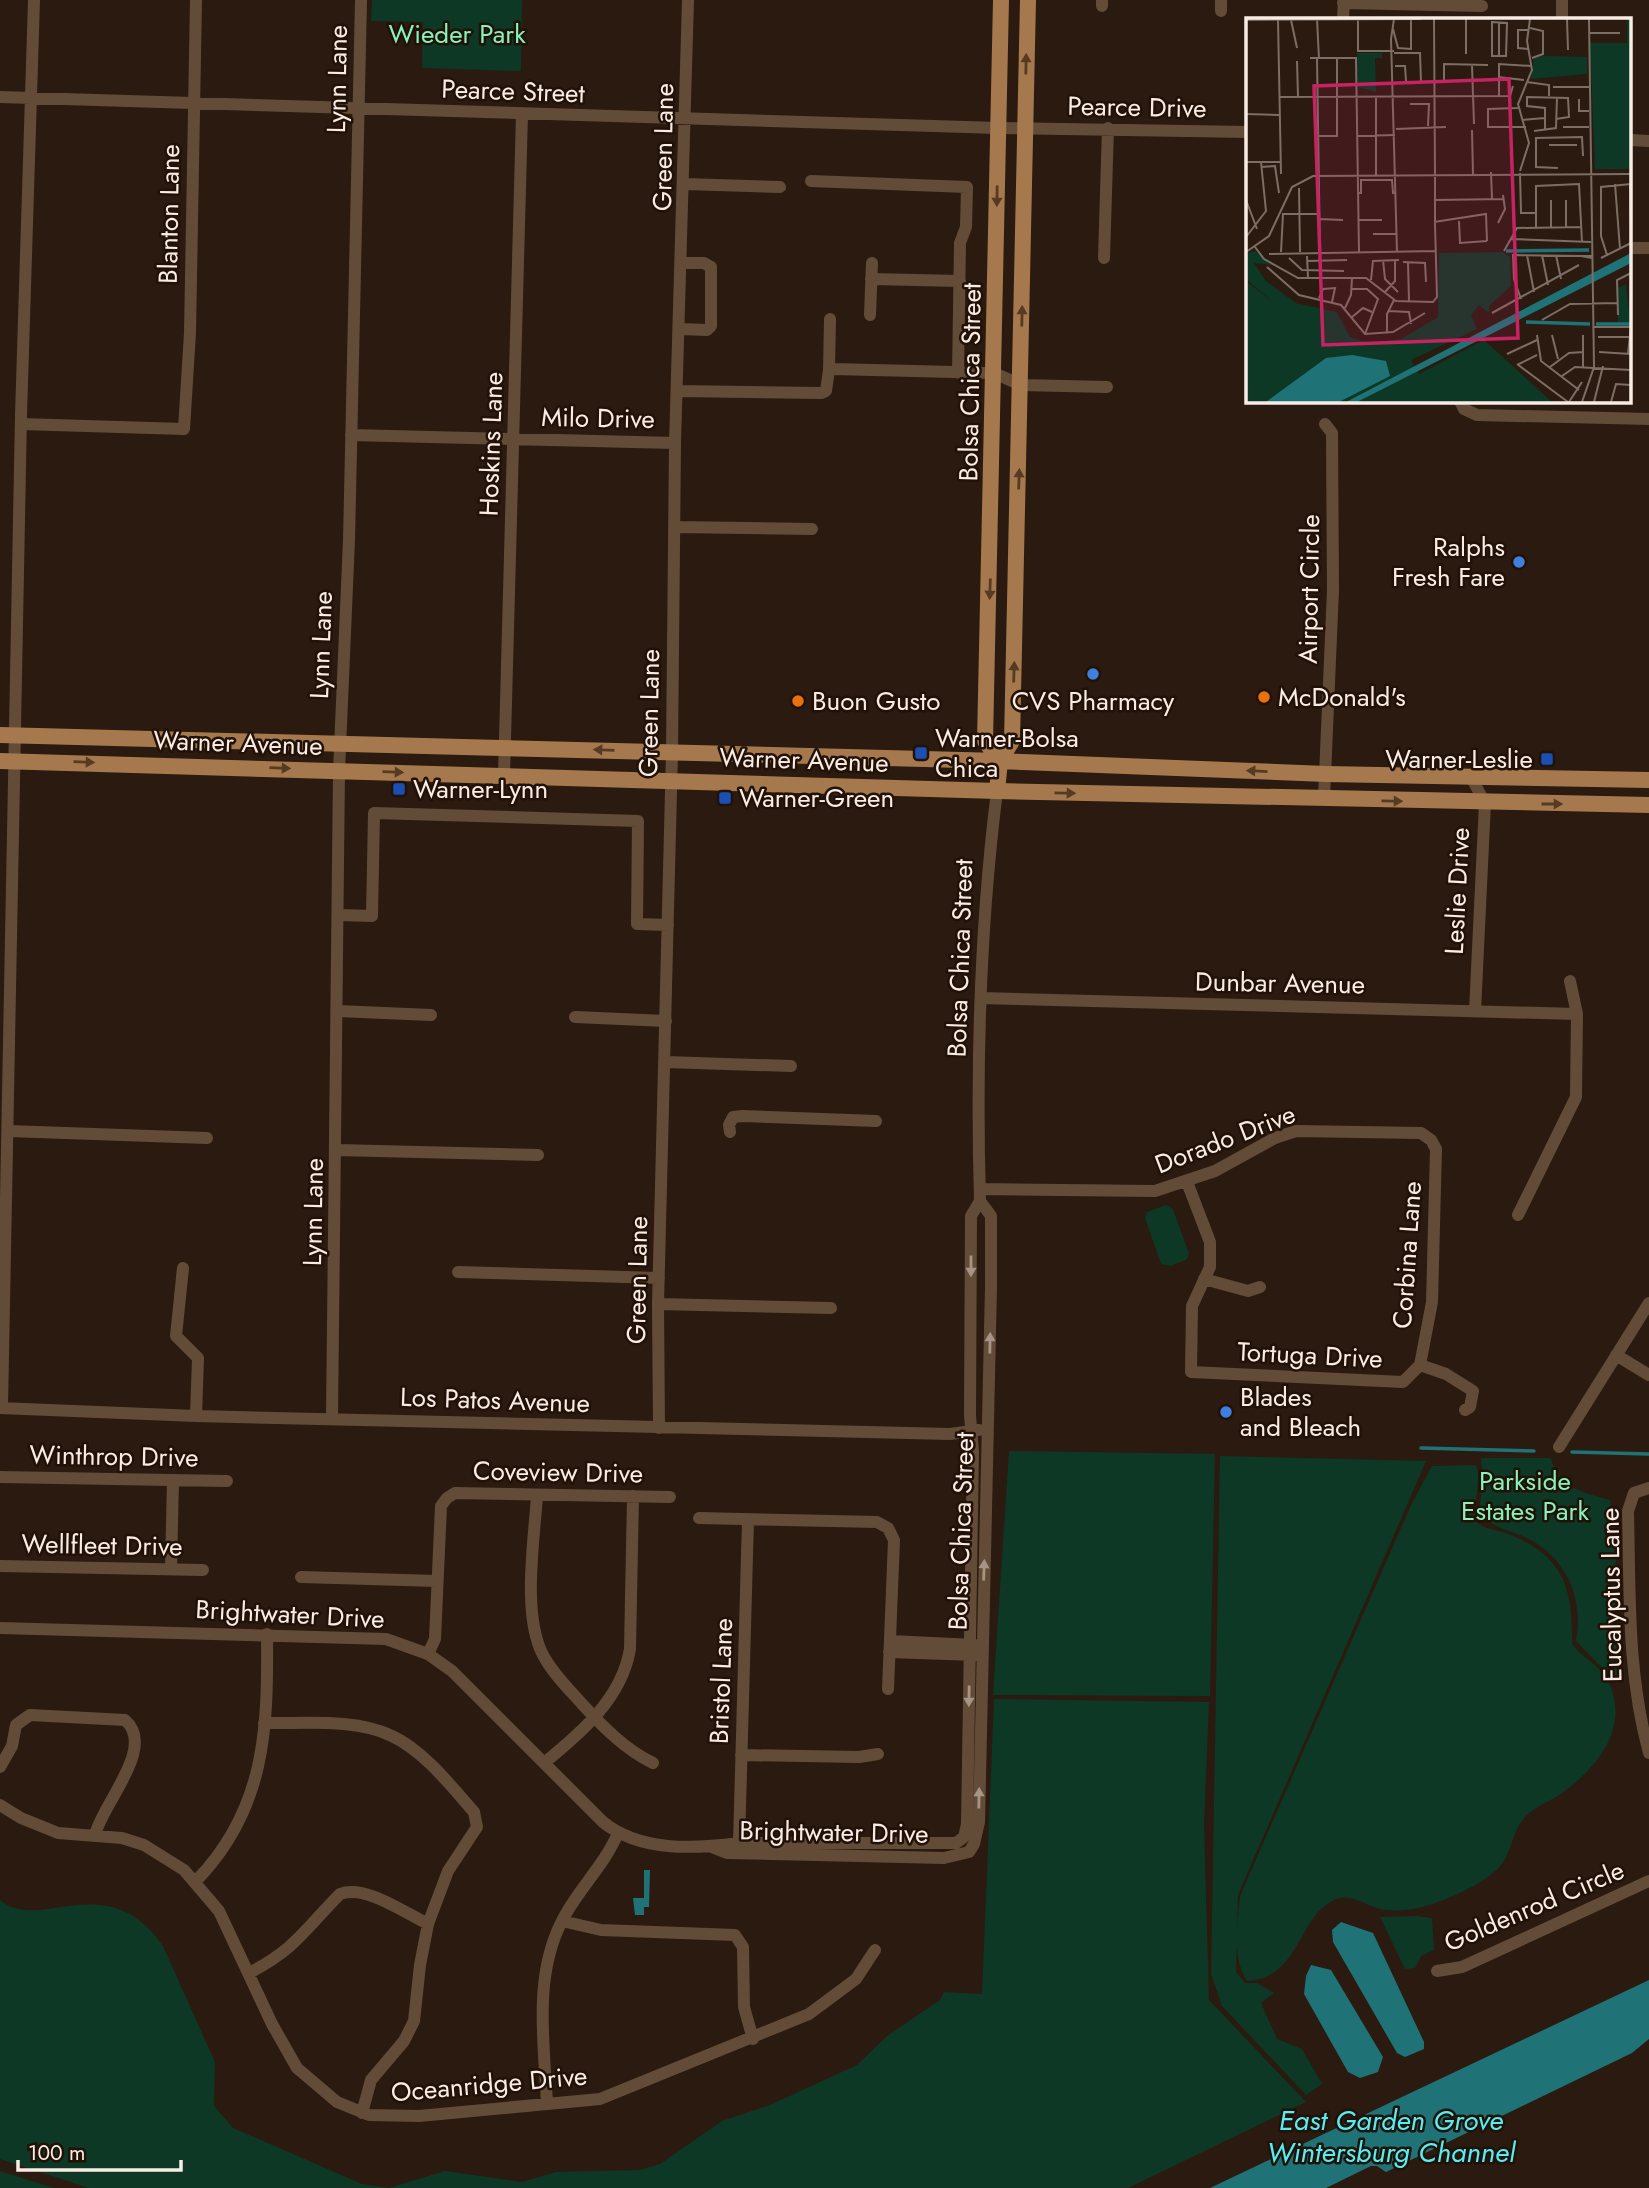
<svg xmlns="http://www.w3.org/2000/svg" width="1649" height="2188" viewBox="0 0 1649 2188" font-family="Jost,sans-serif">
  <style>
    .green { fill: #0d3825 }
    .water { fill: #1f7377 }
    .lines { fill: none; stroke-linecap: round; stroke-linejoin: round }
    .stream { stroke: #1f7377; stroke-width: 3.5 }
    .minor { stroke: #624c38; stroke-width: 12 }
    .major { stroke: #a5794d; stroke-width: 16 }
    .oneway { fill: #563b22 }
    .oneway2 { fill: #a69486 }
    .shop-dot { fill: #3f7fe0; stroke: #211106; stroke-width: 2.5 }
    .food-dot { fill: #e8710a; stroke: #211106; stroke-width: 2.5 }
    .transit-dot { fill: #1a4fb4; stroke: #211106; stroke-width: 2.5 }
    .labels { text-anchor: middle; stroke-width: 5; stroke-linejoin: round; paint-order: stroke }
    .park-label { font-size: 26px; fill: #87f2bb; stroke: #211106 }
    .street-label { font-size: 26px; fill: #f9ece5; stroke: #211106 }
    .poi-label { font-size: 26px; fill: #f9ece5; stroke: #211106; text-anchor: start }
    .water-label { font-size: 28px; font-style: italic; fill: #56eef5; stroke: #211106 }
    .inset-river { fill: none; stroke: #1f7377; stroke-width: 3.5 }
    .inset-road { fill: none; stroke: #7d6e65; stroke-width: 2 }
    .view { fill: #c52362; fill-opacity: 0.15; stroke: #c52362; stroke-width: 3.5 }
    .inset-edge { fill: none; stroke: #f9ece5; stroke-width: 3.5 }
  </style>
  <rect width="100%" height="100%" fill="#2b1a0f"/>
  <path class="green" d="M372 0H522L521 71 422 68 423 22 371 21Z
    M1166 1205 1173 1209 1189 1254 1186 1260 1170 1266 1161 1264 1145 1218 1147 1212Z
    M1009 1451 1215 1454 1210 1696 993 1695Z
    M1220 1456 1426 1461 1238 1895 1236 1972 1245 1983H1257L1274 1993 1261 2003 1277 2039 1302 2049 1322 2084 1306 2095 1222 2006 1211 1974Z
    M1481 1458H1551C1558 1489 1583 1492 1610 1500L1616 1536 1615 1627 1619 1678 1613 1679 1576 1641C1584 1598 1566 1556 1525 1537 1507 1529 1491 1528 1479 1512L1483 1480Z
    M1476 1465C1483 1485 1471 1503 1476 1522 1486 1530 1499 1530 1511 1535 1564 1557 1573 1589 1572 1644 1582 1658 1599 1664 1608 1681 1631 1727 1597 1768 1562 1793 1551 1801 1536 1806 1526 1816 1514 1828 1513 1844 1505 1859 1494 1881 1443 1902 1419 1908 1410 1910 1397 1911 1387 1910 1368 1909 1351 1890 1332 1901 1297 1920 1299 1978 1247 1981 1231 1956 1238 1925 1240 1896L1411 1505 1432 1466Z
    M994 1699 1209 1702 1204 1825 1209 2000 1306 2102 1128 2188H389L445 2171 522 2182 556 2172 640 2170 660 2164 722 2121 770 2105 857 2065 887 2036 940 2000 944 1992 982 1994Z
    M0 1900C40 1934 107 1865 163 1946L215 2062 214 2106 233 2128 362 2184 388 2188H89L0 2159Z
    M1417 1916 1432 1918 1434 1950 1421 1956 1415 1968 1405 1969 1380 1917Z
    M0 2171 54 2188H0Z"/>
  <path class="water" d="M644 1870H650L649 1907H644V1915H635L633 1898H644Z
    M1341 1922 1373 1933 1424 2042V2049L1405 2057 1397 2053 1333 1942 1332 1930Z
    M1311 1965 1331 1970 1383 2057 1378 2072 1360 2078 1348 2072 1304 1994 1306 1976Z
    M1649 1980V2039L1632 2053 1386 2172 1377 2166H1371L1326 2188H1210Z"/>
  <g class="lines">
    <path class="stream" d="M1421 1448 1534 1451
      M1572 1452 1649 1454"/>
    <path class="minor" d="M1343 3 1482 6
      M1102 6V0
      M1221 11V0
      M1343 19 1344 0
      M1562 19V0
      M0 97 998 128 1248 132
      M1630 140 1649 141
      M811 181 967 187 966 227 960 243 958 373
      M685 184 780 187
      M1630 248H1649
      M1104 258 1108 128
      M871 279 960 281
      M870 315 872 263
      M681 329 707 330 711 326V267L704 263H682
      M829 370 830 319
      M679 391 822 393 826 391 829 370 833 369 994 373 1021 385 1107 387
      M1460 401 1464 409 1477 415 1649 419
      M21 424 184 429 190 333 196 0
      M351 435 675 443
      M675 527 812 529
      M504 776 522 114
      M1471 777 1485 803 1475 1011
      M1324 799 1333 590 1332 433 1325 424
      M339 915 372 916 374 813 638 821 637 924 668 925
      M981 998 1577 1014
      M338 1011 431 1015
      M575 1017 666 1021
      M665 1062 791 1066
      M9 1131 207 1138
      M730 1132 729 1125 733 1117 743 1116 876 1121
      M337 1150 538 1155
      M1187 1182 1210 1242V1267L1192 1306 1191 1372 1403 1382 1420 1365
      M980 1189 1155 1191 1215 1171 1275 1138 1296 1131 1421 1133 1431 1140 1436 1149 1432 1302 1420 1365
      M1518 1215 1576 1097 1577 1014 1570 981
      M183 1268 176 1336 198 1358 196 1416
      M458 1272 659 1278
      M1204 1279 1248 1291 1260 1287
      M658 1304 831 1308
      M1616 1355 1649 1375
      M1420 1365 1446 1374 1473 1391 1470 1407 1465 1410
      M0 1408 196 1416 950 1434 979 1430
      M2 1408 21 415 34 0
      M332 1418 339 771 349 540 361 0
      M659 1428 658 1304 672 752 675 443 688 0
      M1559 1447 1649 1303
      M0 1477 227 1481
      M1649 1488 1634 1493 1628 1511C1630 1593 1627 1673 1649 1753
      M537 1496C534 1541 522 1615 543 1655 553 1674 569 1689 583 1705 604 1728 626 1750 653 1763
      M699 1518 877 1522 888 1528 894 1540 888 1689
      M0 1566 203 1570
      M171 1569 173 1480
      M301 1577 437 1581
      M0 1628 386 1639 428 1654 452 1671 603 1822C640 1852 694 1849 739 1843H956L964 1837 967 1824 973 1452 970 1415 971 1216 980 1201
      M890 1641 975 1645
      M889 1652 975 1655
      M428 1654 435 1639 441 1506 447 1498 455 1493 670 1497
      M264 1723C304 1724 355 1718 392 1736 424 1751 451 1786 474 1812L477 1827 448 1871 428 1924 420 1965 414 2021 404 2041 371 2080 362 2113
      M741 1755 859 1757 878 1754
      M544 1763C581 1733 622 1698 630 1649L633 1496
      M0 1767 12 1746 16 1725 30 1715 125 1720C157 1747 102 1804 95 1835
      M0 1805 21 1818 58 1833 122 1838 144 1845 184 1870 219 1911 272 2024 297 2068 337 2102 369 2115 419 2116 600 2099 809 2014 856 1979 875 1950
      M739 1843 748 1520
      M714 1848 727 1853 944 1858 969 1852 974 1844 979 1822 991 1287V1216L980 1201C976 1065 980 926 997 791
      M196 1881C266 1809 268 1728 267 1634
      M562 1921 601 1930 735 1935 743 1947 744 2007 753 2039
      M1437 1971 1462 1967 1649 1881
      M249 1973C296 1949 305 1929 340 1894 365 1884 405 1913 428 1924
      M547 2103C544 2042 533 1975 563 1919 579 1888 604 1866 618 1833"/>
    <path class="major" d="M0 735 1000 761 1326 774 1649 780
      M0 761 997 791 1649 805
      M1000 761 985 741 1001 0
      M997 791 1000 761 1012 741 1028 0"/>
  </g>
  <defs><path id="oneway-solid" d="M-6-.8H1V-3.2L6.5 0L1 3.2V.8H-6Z" transform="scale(1.75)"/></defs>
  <g class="oneway">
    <use href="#oneway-solid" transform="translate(1026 64) rotate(-89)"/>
    <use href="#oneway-solid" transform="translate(997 196) rotate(91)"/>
    <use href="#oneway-solid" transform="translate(1022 316) rotate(-89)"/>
    <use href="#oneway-solid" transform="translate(1019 479) rotate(-88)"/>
    <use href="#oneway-solid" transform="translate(990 589) rotate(92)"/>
    <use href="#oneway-solid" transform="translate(1014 672) rotate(-88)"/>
    <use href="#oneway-solid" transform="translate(604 750) rotate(-178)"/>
    <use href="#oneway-solid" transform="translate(84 762) rotate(2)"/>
    <use href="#oneway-solid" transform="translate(280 768) rotate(2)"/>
    <use href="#oneway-solid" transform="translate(1257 771) rotate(-177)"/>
    <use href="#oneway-solid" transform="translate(393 772) rotate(2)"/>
    <use href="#oneway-solid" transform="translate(1065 793) rotate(1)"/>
    <use href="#oneway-solid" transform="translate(1392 801) rotate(1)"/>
    <use href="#oneway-solid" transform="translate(1552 804)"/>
  </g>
  <g class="oneway2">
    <use href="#oneway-solid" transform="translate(971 1266) rotate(90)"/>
    <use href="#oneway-solid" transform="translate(990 1343) rotate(-89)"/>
    <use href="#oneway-solid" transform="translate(984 1570) rotate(-88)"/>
    <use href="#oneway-solid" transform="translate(969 1696) rotate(91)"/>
    <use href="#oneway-solid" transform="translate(979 1798) rotate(-89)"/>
  </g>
  <g class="shop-dot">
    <circle cx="1519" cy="562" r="7"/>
    <circle cx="1093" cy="674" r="7"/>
    <circle cx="1226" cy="1412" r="7"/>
  </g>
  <g class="food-dot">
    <circle cx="1264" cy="697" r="7"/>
    <circle cx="798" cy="701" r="7"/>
  </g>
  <g class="transit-dot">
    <rect x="914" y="746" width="14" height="14" rx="3.5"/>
    <rect x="1540" y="752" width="14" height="14" rx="3.5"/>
    <rect x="392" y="782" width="14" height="14" rx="3.5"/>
    <rect x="718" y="791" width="14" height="14" rx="3.5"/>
  </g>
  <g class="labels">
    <g class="park-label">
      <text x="457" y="43">Wieder Park</text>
      <text x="1525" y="1490">Parkside<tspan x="1525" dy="30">Estates Park</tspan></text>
    </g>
    <g class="street-label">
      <text transform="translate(337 79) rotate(-89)" y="9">Lynn Lane</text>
      <text transform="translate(513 91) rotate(2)" y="9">Pearce Street</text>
      <text transform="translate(1137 107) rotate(1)" y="9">Pearce Drive</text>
      <text transform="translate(663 147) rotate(-89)" y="9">Green Lane</text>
      <text transform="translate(169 214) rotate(-89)" y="9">Blanton Lane</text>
      <text transform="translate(970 382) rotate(-89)" y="9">Bolsa Chica Street</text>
      <text transform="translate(598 418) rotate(1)" y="9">Milo Drive</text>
      <text transform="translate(491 444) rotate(-88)" y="9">Hoskins Lane</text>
      <text transform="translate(1309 589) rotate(-89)" y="9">Airport Circle</text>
      <text transform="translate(321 645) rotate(-88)" y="9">Lynn Lane</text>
      <text transform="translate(649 713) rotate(-89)" y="9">Green Lane</text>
      <text transform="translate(238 743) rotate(2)" y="9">Warner Avenue</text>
      <text transform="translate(804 760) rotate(2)" y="9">Warner Avenue</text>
      <text transform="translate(1457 891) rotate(-87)" y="9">Leslie Drive</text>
      <text transform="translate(960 958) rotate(-88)" y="9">Bolsa Chica Street</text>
      <text transform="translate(1280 983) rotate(1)" y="9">Dunbar Avenue</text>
      <text transform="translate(1225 1139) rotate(-21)" y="9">Dorado Drive</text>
      <text transform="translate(313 1212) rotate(-89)" y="9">Lynn Lane</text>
      <text transform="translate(1407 1255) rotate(-86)" y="9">Corbina Lane</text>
      <text transform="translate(637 1280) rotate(-89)" y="9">Green Lane</text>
      <text transform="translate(1310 1355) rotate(3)" y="9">Tortuga Drive</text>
      <text transform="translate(495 1400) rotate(2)" y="9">Los Patos Avenue</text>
      <text transform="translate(114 1456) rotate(1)" y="9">Winthrop Drive</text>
      <text transform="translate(558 1472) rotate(1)" y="9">Coveview Drive</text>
      <text transform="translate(961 1531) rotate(-88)" y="9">Bolsa Chica Street</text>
      <text transform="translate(102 1545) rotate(1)" y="9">Wellfleet Drive</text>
      <text transform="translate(1611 1595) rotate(-91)" y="9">Eucalyptus Lane</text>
      <text transform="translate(290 1614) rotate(3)" y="9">Brightwater Drive</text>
      <text transform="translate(721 1681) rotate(-88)" y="9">Bristol Lane</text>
      <text transform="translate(834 1832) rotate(1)" y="9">Brightwater Drive</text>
      <text transform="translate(1534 1906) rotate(-23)" y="9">Goldenrod Circle</text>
      <text transform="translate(489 2084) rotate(-5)" y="9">Oceanridge Drive</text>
    </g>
    <g class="poi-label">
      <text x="1505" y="556" text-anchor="end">Ralphs<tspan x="1505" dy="30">Fresh Fare</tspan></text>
      <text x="1278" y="706">McDonald's</text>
      <text x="812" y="710">Buon Gusto</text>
      <text x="1093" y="710" text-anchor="middle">CVS Pharmacy</text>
      <text x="935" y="747">Warner-Bolsa<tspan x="935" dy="30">Chica</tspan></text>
      <text x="1533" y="768" text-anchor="end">Warner-Leslie</text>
      <text x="413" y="798">Warner-Lynn</text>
      <text x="739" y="807">Warner-Green</text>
      <text x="1240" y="1406">Blades<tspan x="1240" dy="30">and Bleach</tspan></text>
    </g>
    <g class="water-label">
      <text x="1391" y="2130">East Garden Grove<tspan x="1391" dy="32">Wintersburg Channel</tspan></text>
    </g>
  </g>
  <g transform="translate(1246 18)">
    <rect width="385" height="385" fill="#2b1a0f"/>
    <path d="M381 1H385V151H349L344 25H381ZM111 35H136V40H129L130 74 112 69ZM297 38 341 39V56L285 61 288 40ZM9 233 27 247 8 245 20 263 50 285 91 294 104 319 123 325 155 321 192 299 193 235 257 234 264 239 265 268 243 288V295L233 287 225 297 231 311 165 342 173 356 238 322 306 384H0V263L28 285 0 261V235ZM380 266 384 304 372 305V270Z" fill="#0d3825"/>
    <path d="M385 235V245L111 384H100ZM106 337 140 343 144 358 93 384H20L80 340Z" fill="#1f7377"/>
    <path class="inset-river" d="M260 233 343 232M280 304 344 306M350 306H385"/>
    <path class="inset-road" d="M71 1 73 41M112 1V33H148M148 1 145 21 151 234M188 1 189 157M321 1 322 32M0 2 175 1M32 2 35 156M45 2 51 30M246 4 261 5 260 38H246ZM253 4V38M284 10 297 13V36L286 40M147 11 152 30 165 31V1M282 12H272V30L282 31M343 15H374M148 35H174L175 64M220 36V1M64 40H110L113 234M71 41 74 234M51 43 52 79M226 47 228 106M149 48H159L160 63M252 59 278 62M198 64V46L242 47M281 64 303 67V78M307 69H343M253 78V46L286 48M33 79 264 78 267 68M130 79V157M333 81V93H343M164 86H183L182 108M272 90 242 91V109H280M0 96 33 97M276 102 299 100M317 109H343M150 111 200 109M299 111V90L281 88V79L322 80 323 99 310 101M226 112 227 157M288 113 310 110 311 79M72 118H91V40M111 118 149 117M303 127H331M0 144H34M15 149 29 148 33 175M312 150 290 149V120L336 119 337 138M274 153 283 125 272 86 286 52 281 23 284 1M245 154 246 181M274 155 275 195H290M369 166 374 231M384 166 385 215M53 170 54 234M112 175H115V162H146L147 175 150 174M0 182 11 211M188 182 258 181M305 182V209M320 182V210M73 201 97 202M112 202H136M213 203 214 225 241 223M188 204 240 196 241 223M252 205 259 191 257 177M189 206V157M290 210V168L333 166 336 224M127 216H151M0 219 20 193 15 144M264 221 345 224M9 229 18 241 52 260H120L150 283 187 284 191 279 189 206M258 233 271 210 335 209M0 234 23 218 46 169 67 158 385 156M35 234 37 196H73M23 236 190 233M281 237 288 274M296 237 302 267M310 237 315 261M361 237 355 218V169L385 166M61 238 62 260M346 238H335L346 240M43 240 56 252 98 253M355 240 385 225M137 242 139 261 152 274M62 243 101 242M157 244 179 245 180 264M162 245 163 283M21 249 53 277 95 287 119 316 147 314 179 295M125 262 127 243 153 242M106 271H121L132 281 119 316M139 274 149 263V242M73 280 77 271 89 270 86 284M275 281 268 261 267 237 335 238M99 290 105 277 106 260M142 293 163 294 165 306M246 295 333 247M372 297 371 262 385 255M105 300 117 290 126 294M296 302 324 286 371 285M347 309H385M141 314V296L148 282M291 317 295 343 333 372M306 317 312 341M337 317V349M352 319H384M353 334 385 336M382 335 385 309M261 336 291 322M271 346 322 384M271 347 291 337M304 349 323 335 337 334M316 358 329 349 385 352M323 384 336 364M336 384 348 349 343 1M348 384 357 348M365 384 370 366 385 367"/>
    <path class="view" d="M263 61 272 320 77 327 68 68Z"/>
    <rect width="385" height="385" class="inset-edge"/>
  </g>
  <path d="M18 2160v10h163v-10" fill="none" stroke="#f9ece5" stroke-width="3.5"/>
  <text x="28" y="2160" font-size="21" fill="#f9ece5" stroke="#211106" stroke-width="5" paint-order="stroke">100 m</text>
</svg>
